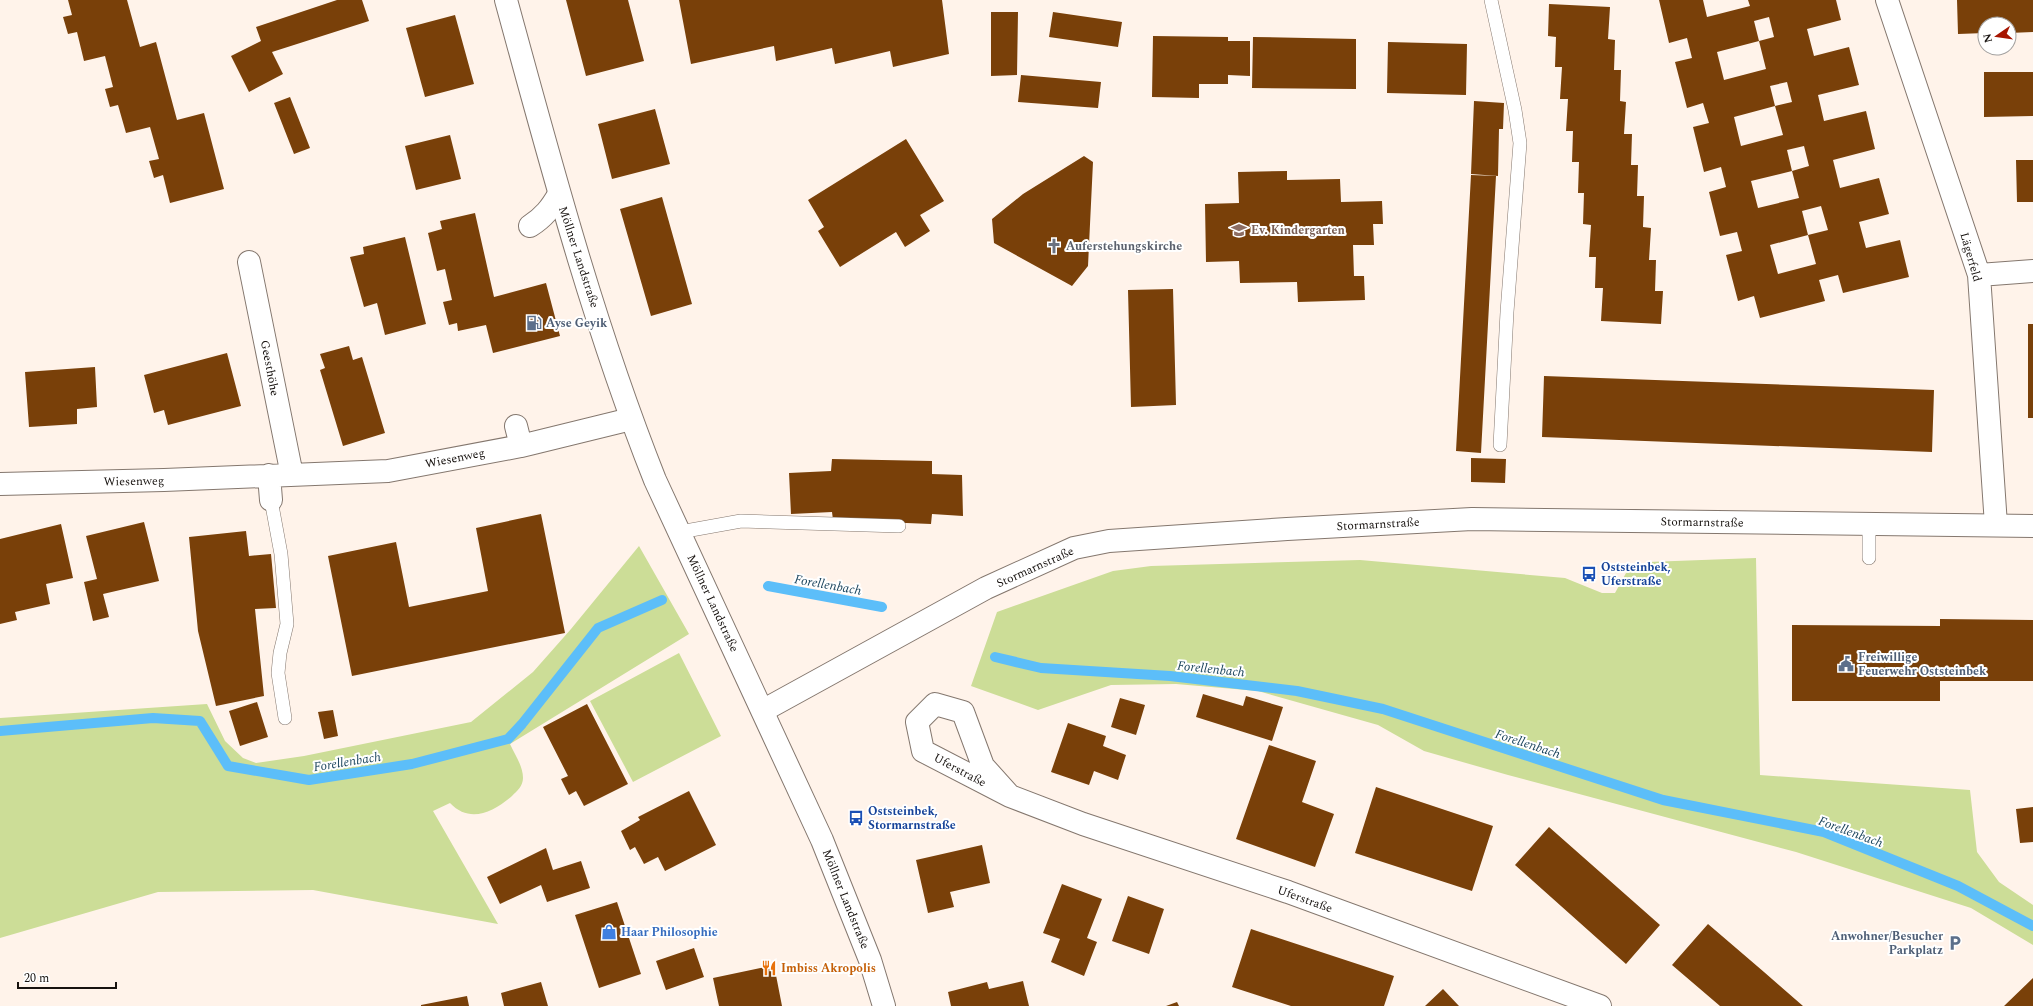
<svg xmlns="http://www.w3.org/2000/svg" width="2033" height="1006" viewBox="0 0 2033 1006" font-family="Spectral,serif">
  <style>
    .green { fill: #ccdd97 }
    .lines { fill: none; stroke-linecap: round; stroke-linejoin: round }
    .stream { stroke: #5cbef9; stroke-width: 10 }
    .building { fill: #794009; fill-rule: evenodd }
    .service-casing { stroke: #84776e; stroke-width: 14 }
    .minor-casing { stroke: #84776e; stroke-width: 24 }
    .tertiary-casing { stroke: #84776e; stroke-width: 24 }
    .secondary-casing { stroke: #84776e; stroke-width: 24 }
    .service { stroke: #fff; stroke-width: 13 }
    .minor { stroke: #fff; stroke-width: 22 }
    .tertiary { stroke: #fff; stroke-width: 22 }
    .secondary { stroke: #fff; stroke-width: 22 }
    .labels { text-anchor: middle; stroke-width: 4; stroke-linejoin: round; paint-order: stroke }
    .education-label { font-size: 12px; font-weight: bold; fill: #785e54; stroke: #fff; text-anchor: start }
    .worship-label { font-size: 12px; font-weight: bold; fill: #5b616d; stroke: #fff; text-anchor: start }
    .street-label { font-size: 12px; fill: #17120f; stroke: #fff }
    .service-label { font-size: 12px; font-weight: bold; fill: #4e5e75; stroke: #fff; text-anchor: start }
    .transit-label { font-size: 12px; font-weight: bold; fill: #164399; stroke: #fff; text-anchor: start }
    .shop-label { font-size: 12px; font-weight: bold; fill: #366cbe; stroke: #fff; text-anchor: start }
    .food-label { font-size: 12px; font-weight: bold; fill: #c56008; stroke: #fff; text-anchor: start }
    .water-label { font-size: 13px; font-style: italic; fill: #1b445c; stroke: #fff }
  </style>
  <rect width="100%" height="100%" fill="#fff3ea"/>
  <path class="green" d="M639 546 689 634 510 744C515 755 523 766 523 778 523 786 517 791 512 796 493 812 470 824 450 803L433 811 498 924 313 890 158 892 0 938V718L207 704 225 741 243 758 256 763 304 756 471 722 533 672 571 629Z
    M1756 558 1760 775 1970 790 1977 852 1999 882 2033 905V945L1971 908 1796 852 1508 775 1424 751 1378 725 1258 691 1176 684 1111 685 1038 710 971 686 997 612 1113 571 1151 566 1360 560 1565 578 1602 593H1615L1626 573 1648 562Z
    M679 653 721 736 633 782 590 701Z"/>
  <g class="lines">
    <path class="stream" d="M768 586 882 607
      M995 657 1041 668 1170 676 1297 691 1383 709 1663 800 1824 832 1958 886 2033 926
      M0 731 153 718 200 721 228 766 309 780 412 764 508 739 522 724 598 628 662 600"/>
  </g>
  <path class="building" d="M68 0H127L140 47 156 42 177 120 204 113 224 189 170 203 163 175 154 178 149 161 159 159 150 127 126 133 118 105 110 107 105 89 113 87 105 56 84 61 77 32 68 34 63 17 72 15Z
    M337 0H362L369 21 272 52 283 74 249 92 231 56 261 41 256 27Z
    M566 0H628L644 61 586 76Z
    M679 0H942L949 54 893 67 890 51 835 64 832 48 776 61 774 46 691 64Z
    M1659 0H1703L1707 17 1750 6 1748 0H1836L1841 20 1807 29 1814 56 1849 47 1859 85 1818 95 1824 121 1866 111 1875 149 1833 160 1840 188 1879 178 1889 214 1859 222 1866 248 1900 240 1909 277 1843 293 1838 275 1819 280 1825 301 1760 318 1754 296 1738 301 1726 255 1742 251 1737 232 1720 236 1709 192 1726 187 1721 167 1704 172 1693 127 1709 123 1703 103 1687 108 1675 62 1692 58 1687 38 1669 43ZM1769 17 1774 37 1759 41 1766 69 1724 80 1717 52 1759 41 1754 21ZM1787 82 1792 102 1775 106 1770 86ZM1775 106 1783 135 1741 146 1734 117ZM1804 146 1809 166 1792 171 1799 198 1758 208 1751 181 1792 171 1787 150ZM1821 206 1828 230 1808 235 1802 211ZM1808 235 1816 264 1778 274 1770 245Z
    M1957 0H2033V32L2009 33V24H1985V33L1958 34Z
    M1549 4 1610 7 1608 39 1615 40 1614 70H1621L1620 101 1626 102 1624 134H1632L1631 165H1638L1637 196H1644L1643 227 1651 228 1649 260H1656L1655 291H1663L1661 324 1601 321 1603 288H1595L1596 257H1589L1591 225 1583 224 1584 193H1578L1579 162H1572L1573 131H1566L1568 99H1560L1562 67H1555L1556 37 1548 36Z
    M991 12H1018L1017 75 991 76Z
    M1053 12 1122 22 1118 47 1049 37Z
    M455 15 474 84 425 97 406 28Z
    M1153 36 1228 37V41H1250V76L1228 75V84H1199V98L1152 97Z
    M1253 37 1356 39V89L1252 88Z
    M1388 42 1467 44 1466 95 1387 93Z
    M1984 72H2033V116L1984 117Z
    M1021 75 1101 82 1098 108 1018 102Z
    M290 97 310 148 294 154 274 103Z
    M1474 101 1504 103 1503 129H1499L1498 176 1471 174Z
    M655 109 670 164 612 179 598 124Z
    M450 135 461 179 416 190 405 146Z
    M906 139 944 201 920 215 930 231 905 247 896 232 840 267 818 231 824 227 808 200Z
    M1084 156 1093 162 1088 266 1072 286 994 243 992 219 1023 194Z
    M2016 160H2033V202H2017Z
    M1287 171V180L1340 179 1341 202 1382 201 1383 224H1373L1374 245H1353L1354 276H1364L1365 300 1298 302 1297 282 1240 283 1239 261 1206 262 1205 204 1239 203 1238 172Z
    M1471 175 1496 176 1481 453 1456 451Z
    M662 197 692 304 651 316 620 209Z
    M475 213 494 297 546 283 560 336 493 353 486 325 458 331 457 323 449 325 443 302 452 300 445 269 437 271 428 233 442 229 440 221Z
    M405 237 426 324 385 335 377 303 364 307 350 257 364 254 363 247Z
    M1173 289 1176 405 1131 407 1128 290Z
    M2028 324H2033V418H2028Z
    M349 346 353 360 362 357 385 433 343 446 320 370 325 368 320 354Z
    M227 353 241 406 168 425 164 410 154 413 144 375Z
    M95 367 97 407 77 409V424L29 427 25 372Z
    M1544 376 1934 390 1932 452 1542 437Z
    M1471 458 1506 459 1505 483 1471 482Z
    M832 459 932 461V474L962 475 963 516 932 514 931 524 833 520 832 512 791 514 789 473 831 471Z
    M541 514 565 633 352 676 328 556 396 542 409 607 488 591 476 528Z
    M144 522 159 581 103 594 109 617 93 621 84 582 97 579 86 536Z
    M61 524 73 578 46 584 50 604 15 612 17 620 0 624V539Z
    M246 531 249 556 271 554 276 608 255 609 264 696 216 706 198 631 189 537Z
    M1940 619 2033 620V681H1940V701H1792V625L1940 626Z
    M1203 694 1243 706 1246 696 1283 707 1272 741 1196 717Z
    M1120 698 1145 705 1136 735 1111 727Z
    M257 702 268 737 240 746 229 711Z
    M587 704 628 784 584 806 576 791 569 795 561 779 568 776 543 727Z
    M333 710 338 736 324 739 318 712Z
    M1068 723 1106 736 1103 746 1126 755 1118 780 1094 771 1089 785 1051 772Z
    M1269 745 1316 761 1302 802 1334 814 1315 867 1236 839Z
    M1376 787 1493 826 1472 891 1355 853Z
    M689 791 716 845 665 871 658 857 644 864 635 847 630 850 621 831 640 820 638 817Z
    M2033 807V842L2020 843 2016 809Z
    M1549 827 1660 925 1626 964 1515 865Z
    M982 845 990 883 950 892 954 907 928 913 916 860Z
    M546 848 553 870 581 861 590 888 547 902 541 885 500 904 487 877Z
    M1062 884 1102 899 1087 938 1097 942 1084 976 1051 962 1060 939 1043 933Z
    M1128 896 1164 909 1149 954 1112 941Z
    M617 902 641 974 599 988 575 915Z
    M1708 924 1764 972 1803 1006H1720L1672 965Z
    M1251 929 1394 976 1384 1006H1291L1232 987Z
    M694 948 704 977 666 990 656 961Z
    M774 965 782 1006H719L713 978Z
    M2033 978V1006H2004Z
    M1023 981 1029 1006H951L948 992 987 982 989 989Z
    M541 982 548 1006H504L501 993Z
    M1443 989 1459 1006H1425Z
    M467 996 469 1006H421V1005Z
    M1177 1002 1179 1006H1166Z"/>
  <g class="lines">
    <defs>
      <path id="service" d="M1491 0 1515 110 1520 143 1507 312 1500 445
        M271 500 281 554 287 624 280 653 278 673 285 718
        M680 532 741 521 899 526
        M1869 558V525"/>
      <path id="minor" d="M1887 0 1979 275 1996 525
        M530 226C544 217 551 208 559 194
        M249 262 292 475
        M1979 275 2033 271
        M516 426 521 446
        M269 475 271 500
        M0 484 164 480 388 471 521 446 631 419
        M1010 796 983 766 963 712 935 704 917 722 923 751 1010 796 1083 824 1288 892 1600 1006"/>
      <path id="tertiary" d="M764 710 986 588 1074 548 1109 541 1287 529 1472 519 2033 526"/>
      <path id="secondary" d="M506 0C550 161 593 324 655 480L822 840 870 960 884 1006"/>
    </defs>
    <use href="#service" class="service-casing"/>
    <use href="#minor" class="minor-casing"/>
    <use href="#tertiary" class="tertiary-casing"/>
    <use href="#secondary" class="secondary-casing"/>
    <use href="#service" class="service"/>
    <use href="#minor" class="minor"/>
    <use href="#tertiary" class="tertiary"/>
    <use href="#secondary" class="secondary"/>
  </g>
  <defs>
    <symbol id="school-bare" viewBox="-9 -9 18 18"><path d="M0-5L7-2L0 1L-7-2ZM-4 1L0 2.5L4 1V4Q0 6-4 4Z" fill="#8d6e63" stroke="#fff" stroke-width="2.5" paint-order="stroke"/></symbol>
    <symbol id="church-bare" viewBox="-9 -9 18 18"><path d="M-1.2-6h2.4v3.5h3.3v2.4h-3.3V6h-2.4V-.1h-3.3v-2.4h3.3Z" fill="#6b7280" stroke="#fff" stroke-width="2.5" paint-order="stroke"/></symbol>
    <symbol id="fuel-bare" viewBox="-9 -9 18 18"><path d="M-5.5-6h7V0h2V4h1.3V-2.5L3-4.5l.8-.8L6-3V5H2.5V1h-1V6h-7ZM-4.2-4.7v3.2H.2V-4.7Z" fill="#5c6f8a" stroke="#fff" stroke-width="2.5" paint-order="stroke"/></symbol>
    <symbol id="bus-bare" viewBox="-9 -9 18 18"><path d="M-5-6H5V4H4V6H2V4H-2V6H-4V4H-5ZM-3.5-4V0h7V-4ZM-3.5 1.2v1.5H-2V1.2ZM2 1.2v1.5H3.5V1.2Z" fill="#1a4fb4" stroke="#fff" stroke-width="2.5" paint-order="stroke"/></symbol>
    <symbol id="civic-bare" viewBox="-9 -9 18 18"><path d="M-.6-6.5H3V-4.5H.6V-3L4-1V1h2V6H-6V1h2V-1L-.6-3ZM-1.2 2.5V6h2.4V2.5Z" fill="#5c6f8a" stroke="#fff" stroke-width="2.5" paint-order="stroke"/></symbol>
    <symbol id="shop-bare" viewBox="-9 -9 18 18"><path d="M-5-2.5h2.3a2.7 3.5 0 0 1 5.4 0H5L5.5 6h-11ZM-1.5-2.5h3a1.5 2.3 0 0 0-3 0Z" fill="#3f7fe0" stroke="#fff" stroke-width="2.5" paint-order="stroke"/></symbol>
    <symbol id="parking-bare" viewBox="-9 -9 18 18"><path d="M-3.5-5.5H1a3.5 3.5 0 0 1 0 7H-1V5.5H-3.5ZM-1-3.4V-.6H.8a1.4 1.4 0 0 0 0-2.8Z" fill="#5c6f8a" stroke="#fff" stroke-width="2.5" paint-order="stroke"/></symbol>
    <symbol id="restaurant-bare" viewBox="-9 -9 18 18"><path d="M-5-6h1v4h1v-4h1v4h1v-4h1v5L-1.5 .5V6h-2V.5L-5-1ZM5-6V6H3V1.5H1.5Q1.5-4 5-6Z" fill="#e8710a" stroke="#fff" stroke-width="2.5" paint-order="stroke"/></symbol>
  </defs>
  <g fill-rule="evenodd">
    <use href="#school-bare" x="1228" y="219" width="22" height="22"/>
    <use href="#church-bare" x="1043" y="235" width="22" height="22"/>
    <use href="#fuel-bare" x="523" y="312" width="22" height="22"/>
    <use href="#bus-bare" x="1578" y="563" width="22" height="22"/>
    <use href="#civic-bare" x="1835" y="653" width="22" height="22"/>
    <use href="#bus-bare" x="845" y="807" width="22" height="22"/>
    <use href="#shop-bare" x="598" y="921" width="22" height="22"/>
    <use href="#parking-bare" x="1944" y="932" width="22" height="22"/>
    <use href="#restaurant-bare" x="758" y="957" width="22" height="22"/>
  </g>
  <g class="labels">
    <g class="education-label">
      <text x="1251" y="234">Ev. Kindergarten</text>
    </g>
    <g class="worship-label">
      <text x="1066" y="250">Auferstehungskirche</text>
    </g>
    <g class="street-label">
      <text transform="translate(579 257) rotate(72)" y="4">Möllner Landstraße</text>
      <text transform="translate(1971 257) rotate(74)" y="4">Lägerfeld</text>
      <text transform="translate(270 368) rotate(79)" y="4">Geesthöhe</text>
      <text transform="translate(455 458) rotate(-11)" y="4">Wiesenweg</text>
      <text transform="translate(134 481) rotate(-1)" y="4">Wiesenweg</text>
      <text transform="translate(1702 522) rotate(1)" y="4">Stormarnstraße</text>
      <text transform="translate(1378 524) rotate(-3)" y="4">Stormarnstraße</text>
      <text transform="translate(1035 567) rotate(-24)" y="4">Stormarnstraße</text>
      <text transform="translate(713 603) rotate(65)" y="4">Möllner Landstraße</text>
      <text transform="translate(960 770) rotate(28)" y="4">Uferstraße</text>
      <text transform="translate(846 899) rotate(68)" y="4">Möllner Landstraße</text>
      <text transform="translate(1305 899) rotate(20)" y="4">Uferstraße</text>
    </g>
    <g class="service-label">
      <text x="546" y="327">Ayse Geyik</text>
      <text x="1858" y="661">Freiwillige<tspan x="1858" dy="14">Feuerwehr Oststeinbek</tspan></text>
      <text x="1943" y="940" text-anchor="end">Anwohner/Besucher<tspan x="1943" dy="14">Parkplatz</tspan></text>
    </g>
    <g class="transit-label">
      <text x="1601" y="571">Oststeinbek,<tspan x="1601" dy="14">Uferstraße</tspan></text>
      <text x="868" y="815">Oststeinbek,<tspan x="868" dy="14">Stormarnstraße</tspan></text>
    </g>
    <g class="shop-label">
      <text x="621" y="936">Haar Philosophie</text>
    </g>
    <g class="food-label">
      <text x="781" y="972">Imbiss Akropolis</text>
    </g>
    <g class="water-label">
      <text transform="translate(828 584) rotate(10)" y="5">Forellenbach</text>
      <text transform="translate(1211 668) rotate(6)" y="5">Forellenbach</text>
      <text transform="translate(1528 743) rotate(18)" y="5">Forellenbach</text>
      <text transform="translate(347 761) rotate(-9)" y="5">Forellenbach</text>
      <text transform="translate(1851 831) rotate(20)" y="5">Forellenbach</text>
    </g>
  </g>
  <g transform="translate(1997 36) rotate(257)"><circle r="19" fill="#ffffff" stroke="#a2a09f"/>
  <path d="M0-3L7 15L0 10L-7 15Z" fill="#a71500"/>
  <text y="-6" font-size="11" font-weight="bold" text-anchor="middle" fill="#17120f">N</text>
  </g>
  <path d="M18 982v6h98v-6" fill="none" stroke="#17120f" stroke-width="2"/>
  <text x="24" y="982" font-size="12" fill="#17120f" stroke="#ffffff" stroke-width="3" paint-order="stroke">20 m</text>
</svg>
